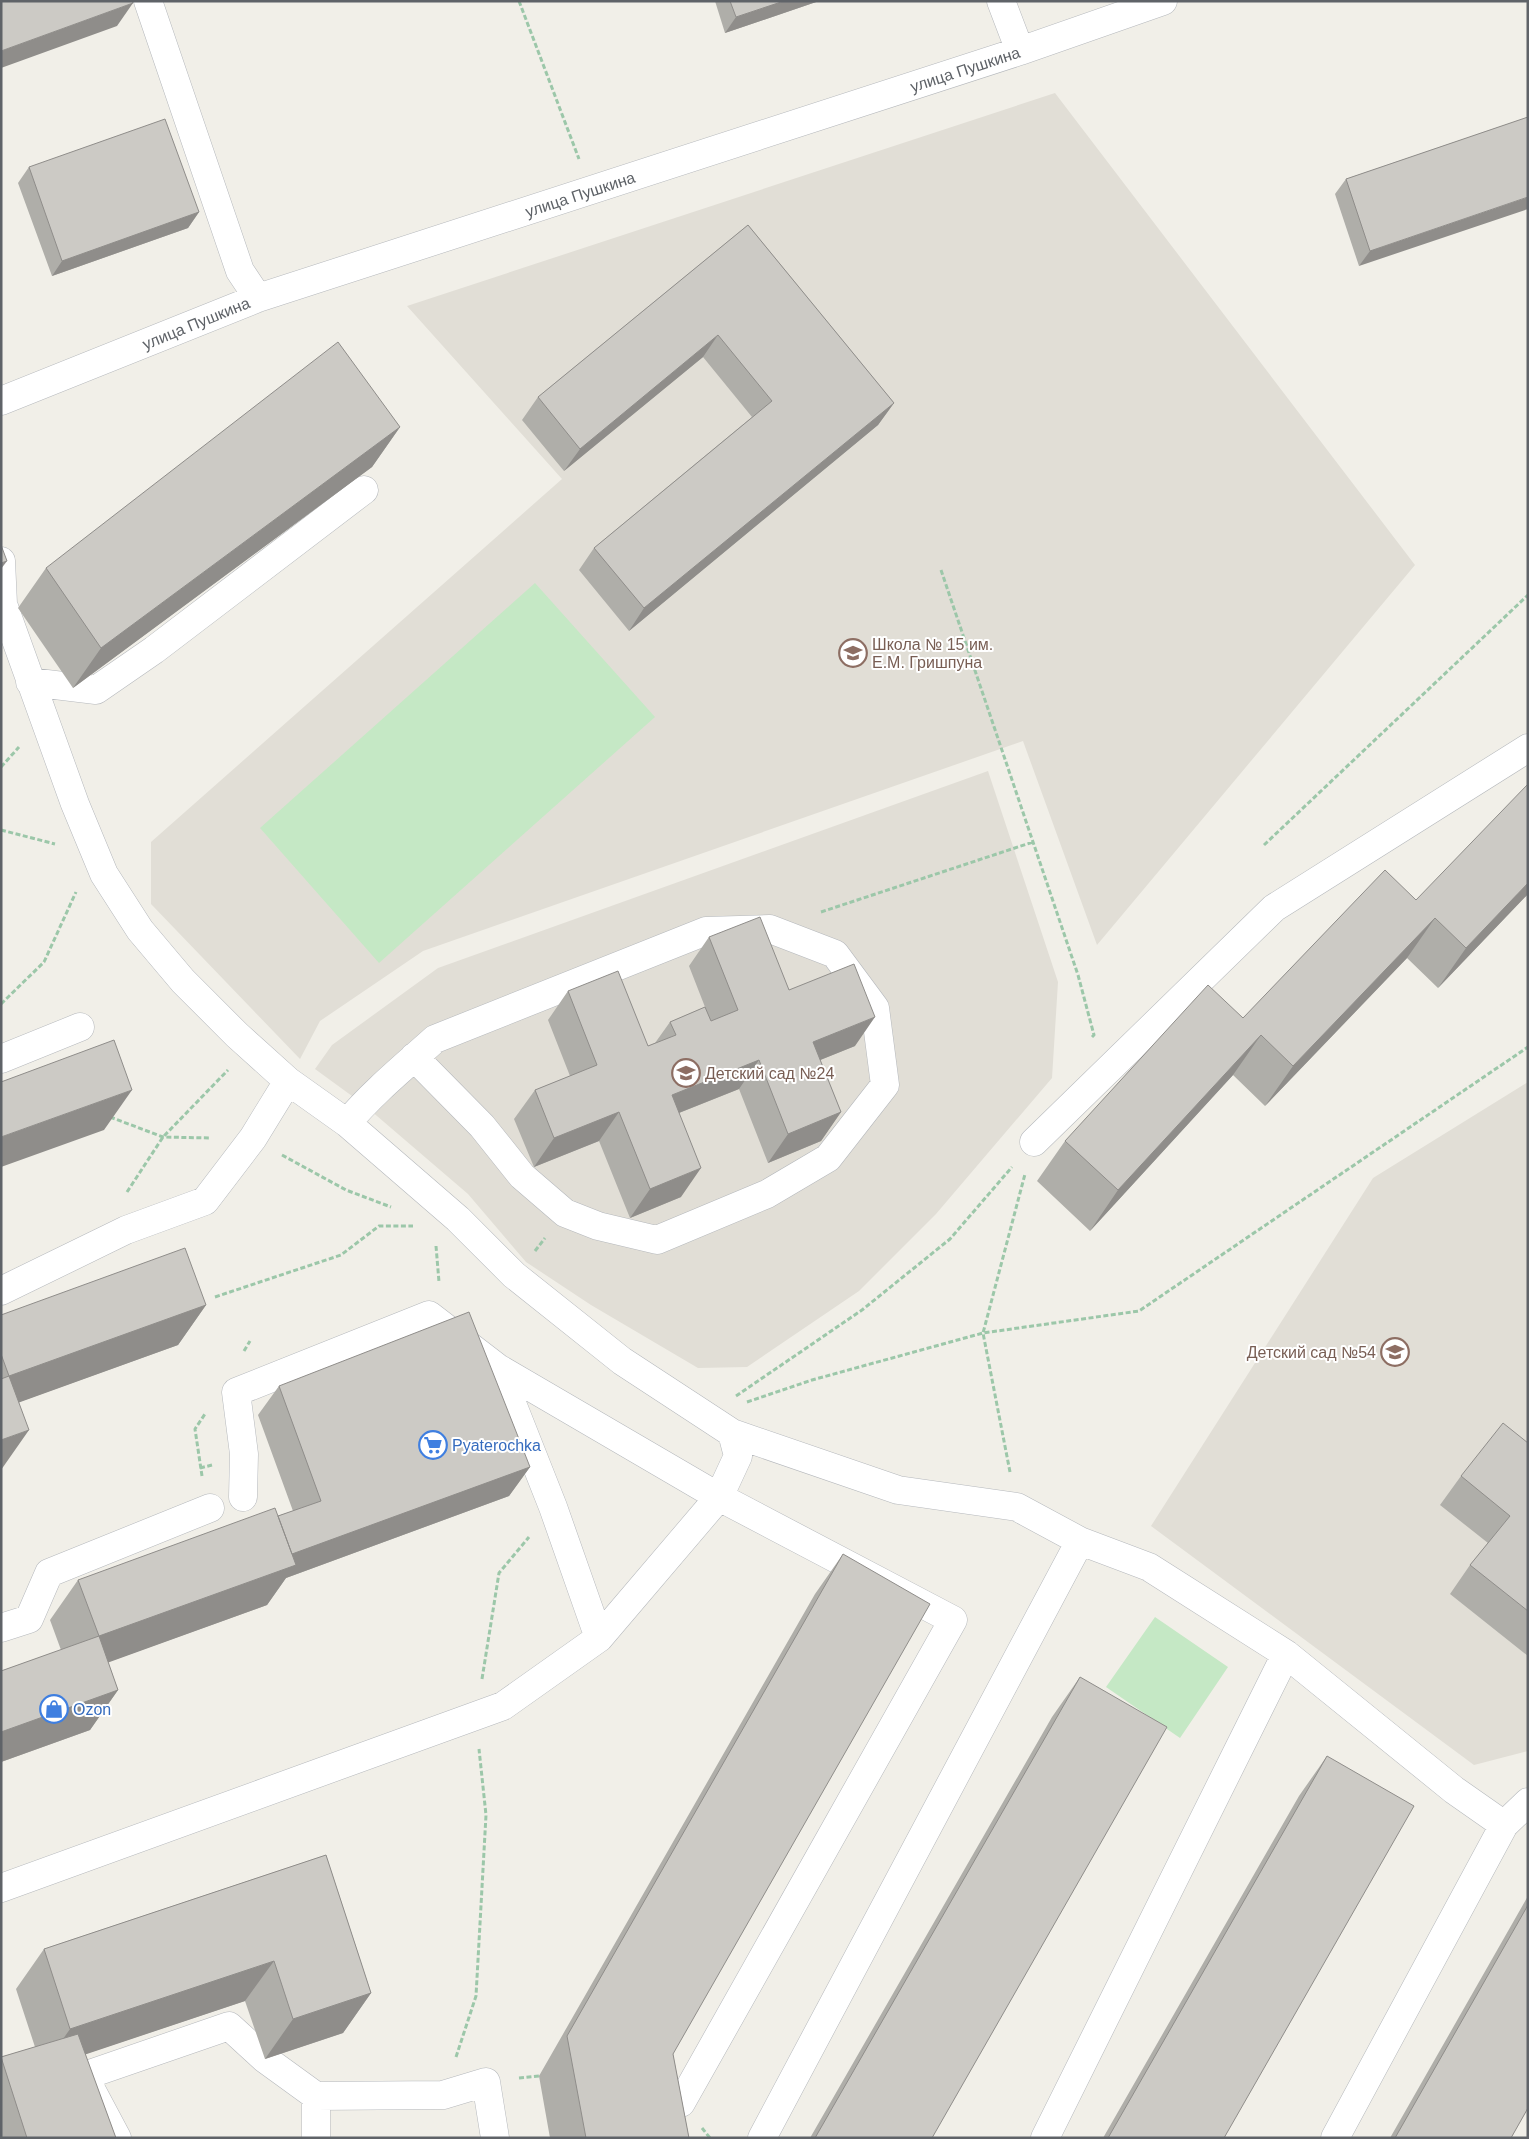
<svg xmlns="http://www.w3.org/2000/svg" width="1529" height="2139" viewBox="0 0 1529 2139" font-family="Helvetica,sans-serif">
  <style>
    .education { fill: #e1ded6 }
    .green { fill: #c5e8c5 }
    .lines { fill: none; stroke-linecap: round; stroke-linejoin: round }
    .minor-casing { stroke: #b5b8bc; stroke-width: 29 }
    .path { stroke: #9cc7a9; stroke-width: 3; stroke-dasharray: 5 2.5; stroke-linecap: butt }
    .minor { stroke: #fff; stroke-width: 28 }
    .wall { fill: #afaea9 }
    .shaded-wall { fill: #8f8d8a }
    .building { fill: #cccac5; stroke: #8f8d8a }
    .labels { text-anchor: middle; stroke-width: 4; stroke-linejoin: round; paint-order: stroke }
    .street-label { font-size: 16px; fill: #5f6368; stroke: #fff }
    .education-label { font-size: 16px; fill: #785e54; stroke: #fff; text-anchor: start }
    .shop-label { font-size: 16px; fill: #366cbe; stroke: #fff; text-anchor: start }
  </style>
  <rect width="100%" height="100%" fill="#f1efe8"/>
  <path class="education" d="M1055 93 1415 565 1097 945 1023 741 423 951 320 1021 300 1059 151 904V842L562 479 407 306Z
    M988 771 1058 982 1052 1078 936 1214 859 1291 747 1367 698 1368 591 1305 526 1262 468 1194 363 1104 315 1069 332 1045 438 968Z
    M1528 1082V1751L1474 1765 1151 1526 1373 1178Z"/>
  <path class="green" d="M535 583 655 717 379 963 260 828Z
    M1155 1617 1228 1667 1180 1738 1106 1687Z"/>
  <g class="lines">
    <defs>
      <path id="minor" d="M148 1 240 271 258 298
        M1001 1 1020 51
        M1 401 258 298 1020 51 1163 1
        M1 561 3 604 75 804 104 874 140 930 183 981 237 1035 288 1081 347 1123 458 1219 514 1275 622 1361 732 1433 898 1490 1017 1507 1080 1541 1149 1567 1286 1654 1454 1790 1504 1825
        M30 682 96 690 154 650 364 490
        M1 1059 80 1027
        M347 1123C373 1092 405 1066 435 1039L706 931 770 929 835 954 875 1008 885 1085 828 1158 767 1194 657 1240 598 1226 565 1213 522 1176 482 1126 414 1057
        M1034 1142 1274 908 1528 748
        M1 1291 126 1230 205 1201 253 1138 288 1081
        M498 1368 553 1507 599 1638
        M243 1497 244 1454 236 1392 429 1315 498 1368 522 1382 719 1497 953 1620 681 2103
        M1 1628 29 1619 49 1573 210 1508
        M1 1888 503 1706 599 1638 719 1497 738 1456 732 1433
        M316 2096V2138
        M117 2138 84 2076 229 2026 265 2059 316 2096 443 2095 486 2082 495 2138
        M762 2138 1080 1541
        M1045 2138 1286 1654
        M1335 2138 1504 1825 1528 1802"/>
    </defs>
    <use href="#minor" class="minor-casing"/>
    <path class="path" d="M519 1 579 159
      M941 570 1078 975 1094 1035 1092 1037
      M1 767 19 747
      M1 830 55 844
      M1264 845 1528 595
      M821 912 1033 842
      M1 1004 44 962 76 892
      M110 1117 163 1137 210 1138
      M282 1155 346 1190 391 1207
      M127 1192 163 1137 228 1070
      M436 1246 439 1282
      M535 1251 545 1238
      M215 1297 341 1255 379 1226H413
      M244 1351 250 1341
      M736 1396 862 1310 950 1239 1012 1167
      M747 1402 812 1380 983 1333 1139 1311 1528 1047
      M200 1468 212 1465
      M1010 1472 983 1333 1025 1174
      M202 1476 195 1429 205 1414
      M482 1679 499 1573 529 1537
      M456 2057 476 1996 486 1815 479 1749
      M519 2078 539 2076
      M702 2128 710 2138"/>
    <use href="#minor" class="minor"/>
  </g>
  <path class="wall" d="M715 1H819L725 33Z
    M1528 117 1359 266 1335 194 1346 179Z
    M29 167 199 212 188 228 52 276 18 183Z
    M748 225 894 403 878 425 629 631 579 570 594 548 752 417 703 357 564 471 522 420 538 397Z
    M400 427 372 467 73 688 18 608 46 568Z
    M1528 894 1438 988 1407 958 1265 1106 1233 1075 1090 1231 1037 1181 1065 1141 1416 900Z
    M709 937 789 990 855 1046 820 1060 841 1112 821 1141 768 1163 739 1089 679 1113 681 1197 630 1218 599 1141 534 1167 514 1119 535 1090 570 1076 548 1020 568 991 648 1046 655 1043 670 1022 705 1007 689 966Z
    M206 1305 178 1345 19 1402 1 1470V1315Z
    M279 1386 530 1467 509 1496 286 1578 267 1605 108 1662 118 1690 90 1730 1 1762V1671L61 1650 50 1620 78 1580 293 1511 258 1415Z
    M1528 1443V1656L1450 1594 1470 1565 1488 1543 1440 1505 1461 1476Z
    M843 1554 673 2054 689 2138H550L539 2076 815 1594Z
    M1080 1677 932 2138H810L1052 1717Z
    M1327 1756 1224 2138H1103L1299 1796Z
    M326 1855 371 1993 343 2033 265 2059 245 2001 85 2054 116 2138H1V2057L35 2047 16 1989 44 1949Z
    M1528 1896V2108L1511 2138H1390Z"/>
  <path class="shaded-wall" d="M784 1H819L725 33 736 17Z
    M133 3 117 26 1 68V51Z
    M1528 197V209L1359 266 1370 251Z
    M199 212 188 228 52 276 62 261Z
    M718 335 703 357 564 471 580 449Z
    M894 403 878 425 629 631 644 608Z
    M400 427 372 467 73 688 101 648Z
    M7 561 1 569V563Z
    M1528 883V894L1438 988 1466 948Z
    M1435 918 1407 958 1265 1106 1293 1066Z
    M875 1017 855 1046 793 1071 813 1042Z
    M1261 1035 1233 1075 1090 1231 1118 1190Z
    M759 1060 739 1089 651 1124 672 1095Z
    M132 1090 104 1130 1 1167V1137Z
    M619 1112 599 1141 534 1167 554 1138Z
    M841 1112 821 1141 768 1163 788 1134Z
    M701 1168 681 1197 630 1218 650 1189Z
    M206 1305 178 1345 1 1409 9 1376Z
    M29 1430 1 1470V1440Z
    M530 1467 509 1496 286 1578 267 1605 71 1676 99 1636 280 1558Z
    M118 1690 90 1730 1 1762V1732Z
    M274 1961 245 2001 42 2069 70 2029Z
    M371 1993 343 2033 265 2059 293 2019Z"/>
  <path class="building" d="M1 1H132L133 3 1 51Z
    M730 1H784L736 17Z
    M1528 117V197L1370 251 1346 179Z
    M165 119 199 212 62 261 29 167Z
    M748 225 894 403 644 608 594 548 772 401 718 335 580 449 538 397Z
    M338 342 400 427 101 648 46 568Z
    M1 545 7 561 1 563Z
    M1528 784V883L1466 948 1435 918 1293 1066 1261 1035 1118 1190 1065 1141 1208 985 1243 1018 1385 870 1416 900Z
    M760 917 789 990 854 964 875 1017 813 1042 841 1112 788 1134 759 1060 672 1095 701 1168 650 1189 619 1112 554 1138 535 1090 597 1065 568 991 618 971 648 1046 676 1035 670 1022 705 1007 711 1021 738 1010 709 937Z
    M114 1040 132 1090 1 1137V1082Z
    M185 1248 206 1305 9 1376 1 1354V1315Z
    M469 1312 530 1467 292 1554 278 1516 321 1501 279 1386Z
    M9 1376 29 1430 1 1440V1379Z
    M1503 1423 1528 1443V1611L1470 1565 1510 1516 1461 1476Z
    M275 1508 296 1565 99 1636 78 1580Z
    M843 1554 930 1604 673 2054 689 2138H586L567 2036Z
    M99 1636 118 1690 1 1732V1671Z
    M1080 1677 1167 1727 932 2138H815Z
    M1327 1756 1414 1806 1224 2138H1108Z
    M326 1855 371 1993 293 2019 274 1961 70 2029 44 1949Z
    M1528 1905V2108L1511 2138H1395Z
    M78 2034 116 2138H27L1 2057Z"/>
  <defs>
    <symbol id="school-ring" viewBox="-11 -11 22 22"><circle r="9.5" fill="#fff" stroke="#8d6e63" stroke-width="1.5"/><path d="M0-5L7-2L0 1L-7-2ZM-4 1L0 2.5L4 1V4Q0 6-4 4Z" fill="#8d6e63"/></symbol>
    <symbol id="supermarket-ring" viewBox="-11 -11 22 22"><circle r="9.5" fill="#fff" stroke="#3f7fe0" stroke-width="1.5"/><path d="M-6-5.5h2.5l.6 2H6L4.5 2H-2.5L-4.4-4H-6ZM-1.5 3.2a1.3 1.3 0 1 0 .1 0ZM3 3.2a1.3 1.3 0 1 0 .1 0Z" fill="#3f7fe0"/></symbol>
    <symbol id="shop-ring" viewBox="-11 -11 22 22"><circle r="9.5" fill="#fff" stroke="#3f7fe0" stroke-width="1.5"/><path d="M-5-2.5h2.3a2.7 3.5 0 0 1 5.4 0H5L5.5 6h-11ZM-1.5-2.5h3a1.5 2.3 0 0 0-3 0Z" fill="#3f7fe0"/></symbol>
  </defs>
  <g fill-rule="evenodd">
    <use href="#school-ring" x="837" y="637" width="32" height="32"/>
    <use href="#school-ring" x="670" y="1057" width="32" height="32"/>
    <use href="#school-ring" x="1379" y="1336" width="32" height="32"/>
    <use href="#supermarket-ring" x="417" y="1429" width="32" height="32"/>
    <use href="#shop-ring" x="38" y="1693" width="32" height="32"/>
  </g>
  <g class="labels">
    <g class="street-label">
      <text transform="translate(965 69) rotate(-18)" y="6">улица Пушкина</text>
      <text transform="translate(580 194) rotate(-18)" y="6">улица Пушкина</text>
      <text transform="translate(196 323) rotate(-22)" y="6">улица Пушкина</text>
    </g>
    <g class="education-label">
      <text x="872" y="650">Школа № 15 им.<tspan x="872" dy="18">Е.М. Гришпуна</tspan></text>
      <text x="705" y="1079">Детский сад №24</text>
      <text x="1376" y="1358" text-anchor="end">Детский сад №54</text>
    </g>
    <g class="shop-label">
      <text x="452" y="1451">Pyaterochka</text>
      <text x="73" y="1715">Ozon</text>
    </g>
  </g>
  <rect width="1529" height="2139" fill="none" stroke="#5f6368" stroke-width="5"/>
</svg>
